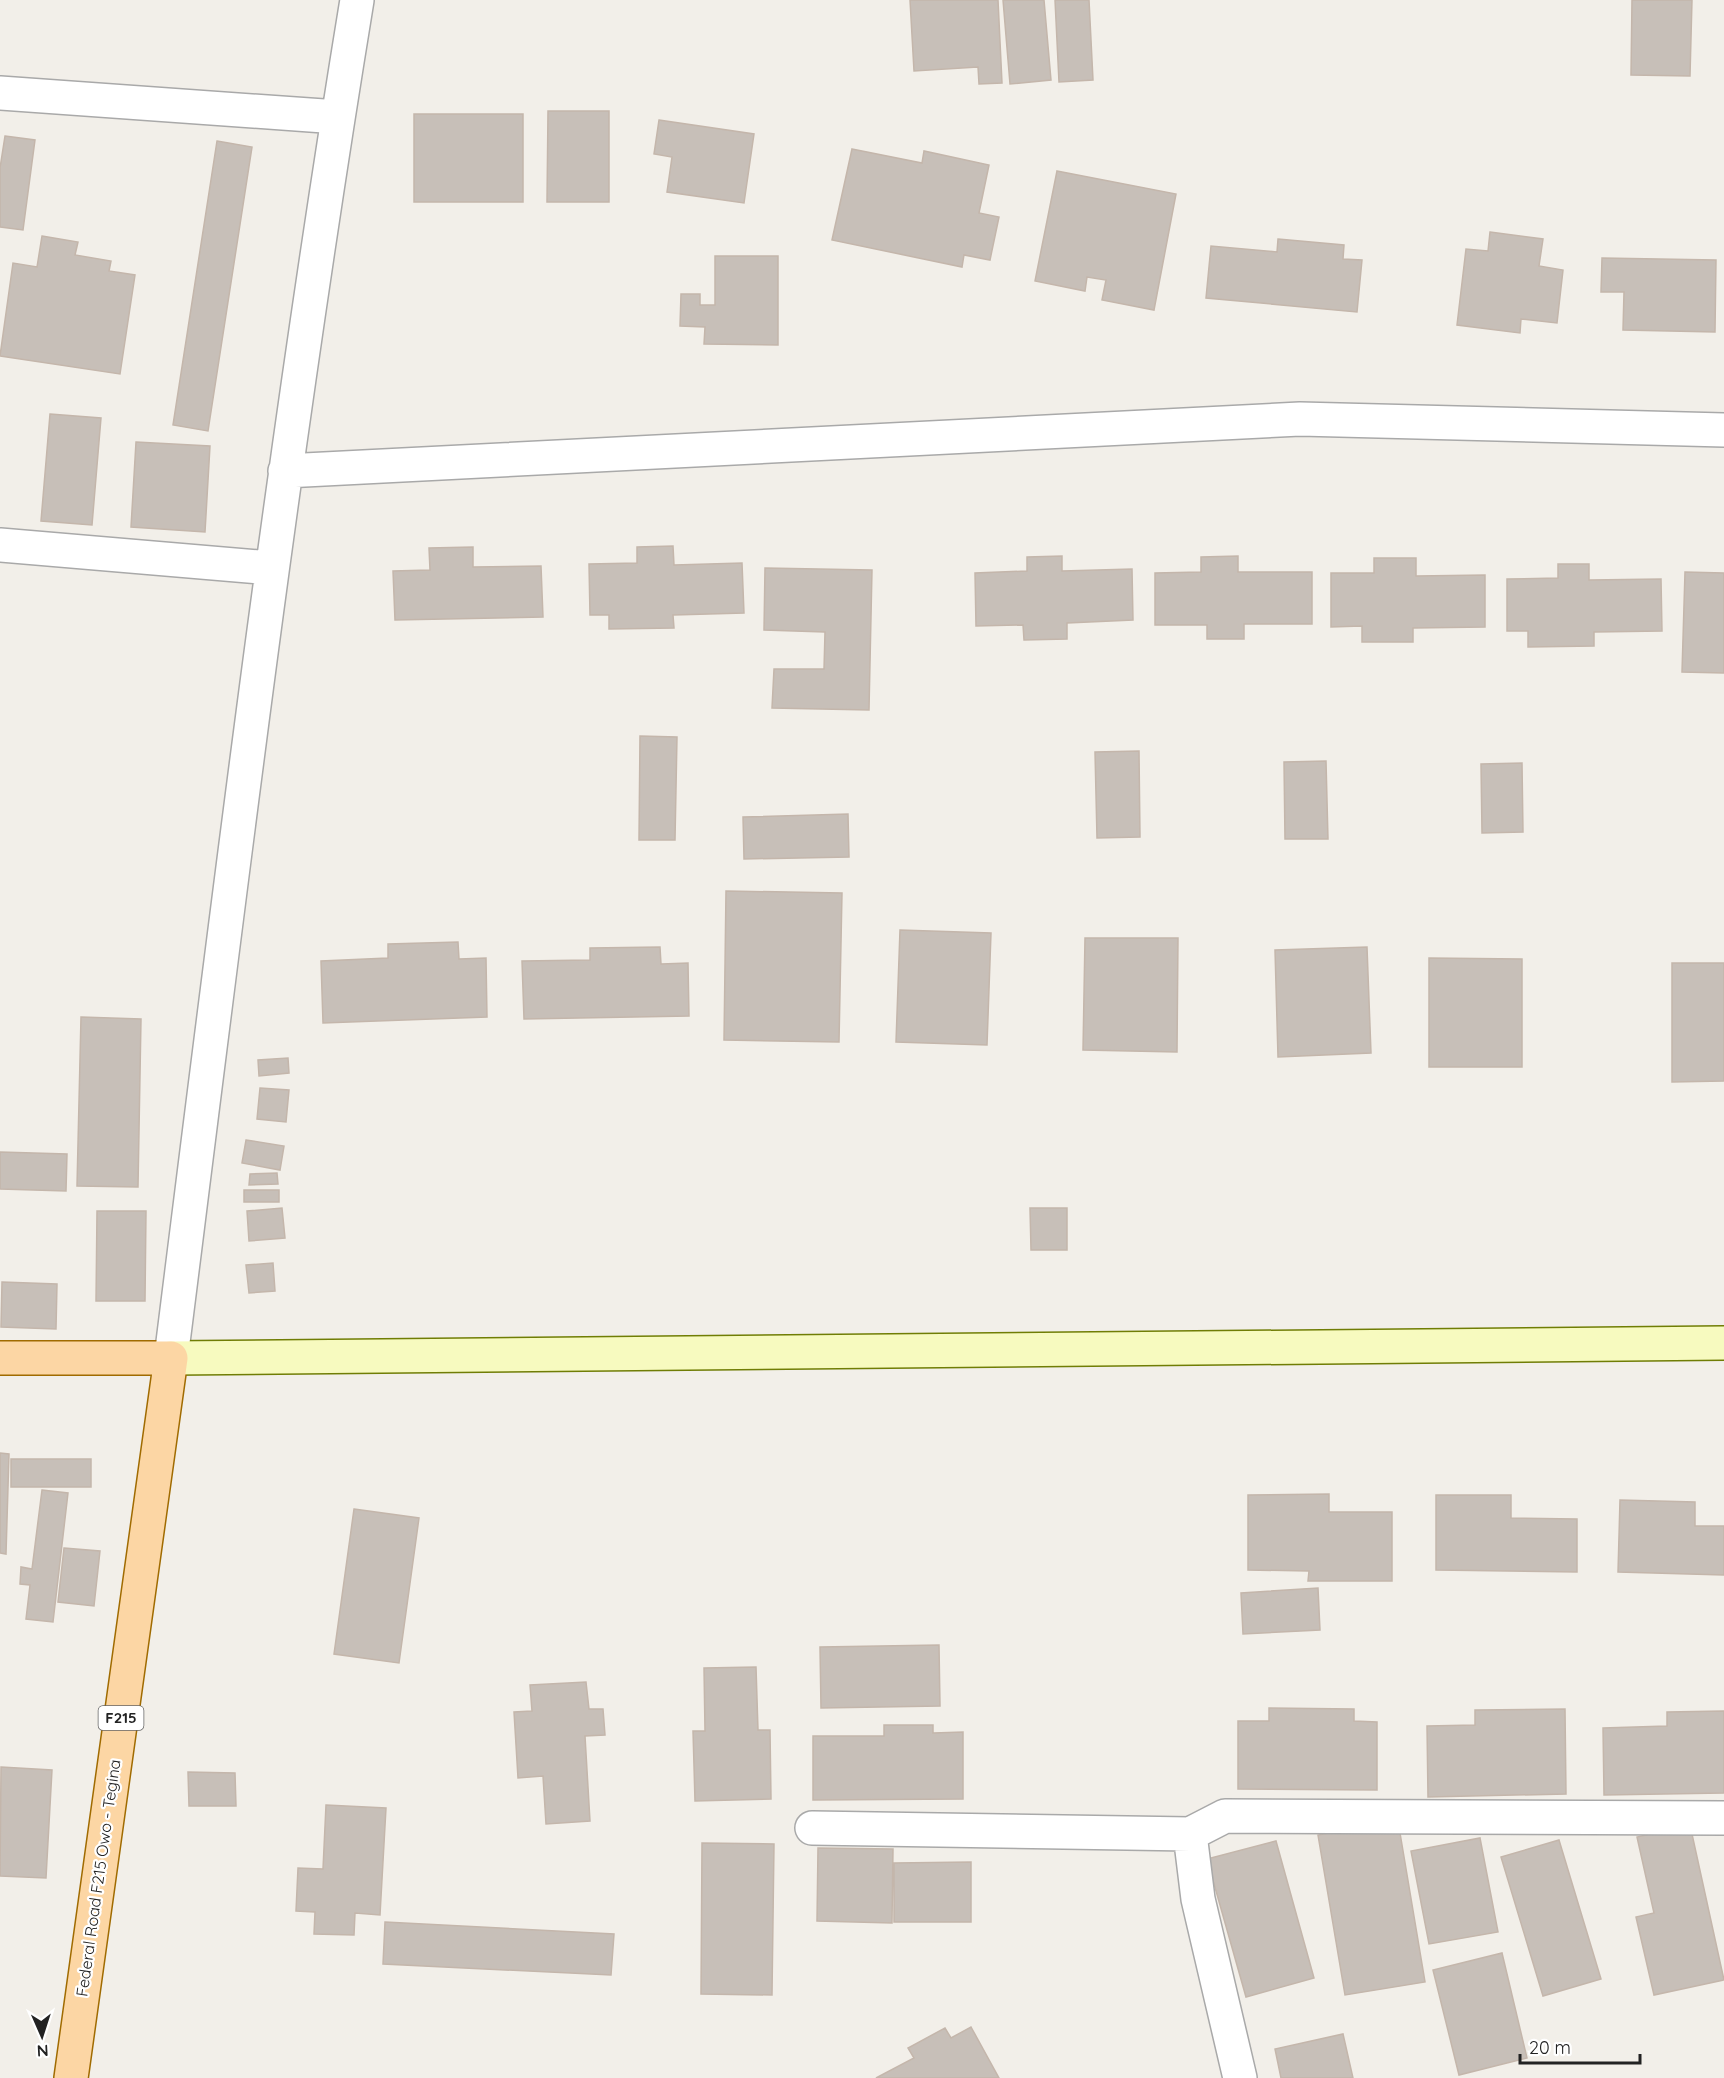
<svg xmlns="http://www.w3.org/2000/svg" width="1724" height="2078" viewBox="0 0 1724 2078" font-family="Quicksand,sans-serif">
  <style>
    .building { fill: #c7bfb8; stroke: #c4b6ab; stroke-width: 1.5 }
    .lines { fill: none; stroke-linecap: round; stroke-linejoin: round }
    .street-casing { stroke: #a9a9a9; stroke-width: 36 }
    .secondary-casing { stroke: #707d05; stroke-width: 36 }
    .primary-casing { stroke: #a06b00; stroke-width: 36 }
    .street { stroke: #fff; stroke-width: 33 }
    .secondary { stroke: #f7fabf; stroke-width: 33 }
    .primary { stroke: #fcd6a4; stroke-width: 33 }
    .labels { text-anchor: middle; stroke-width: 4.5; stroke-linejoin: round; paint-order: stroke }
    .shield { fill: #fff; stroke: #646464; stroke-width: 1.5 }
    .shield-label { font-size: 15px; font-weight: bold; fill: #222 }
    .street-label { font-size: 16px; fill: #222; stroke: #fff }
  </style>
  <rect width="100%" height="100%" fill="#f2efe9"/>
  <path class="building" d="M910 0H998L1002 83 979 84 978 67 914 71Z
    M1003 0H1044L1051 80 1010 84Z
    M1055 0H1089L1093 80 1059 82Z
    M1632 0H1692L1690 76 1631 75Z
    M548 111H609V202H547Z
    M414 114H523V202H414Z
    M659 120 754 134 744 203 667 192 672 157 654 154Z
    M5 136 35 140 23 230 0 227V168Z
    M217 141 252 147 208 431 173 425Z
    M852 149 922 163 924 151 989 165 979 213 999 217 990 260 964 255 962 267 832 240Z
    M1057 171 1176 194 1154 310 1102 300 1106 280 1087 277 1085 291 1035 281Z
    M1490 232 1543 239 1539 266 1563 270 1557 323 1521 319 1520 333 1457 325 1466 249 1488 251Z
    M42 236 78 242 75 255 111 261 109 271 135 275 120 374 0 356 13 263 37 267Z
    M1278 239 1344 245 1343 259 1362 260 1357 312 1206 298 1211 246 1277 252Z
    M715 256H778V345L704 344 705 327 680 326 681 294H700V305H715Z
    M1602 258 1716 260 1715 332 1623 330 1624 292H1601Z
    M50 414 101 418 92 525 41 521Z
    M136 442 210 446 205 532 131 527Z
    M673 546 674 565 742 563 744 613 673 615 674 628 609 629V615H590L589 564 637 563V547Z
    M473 547V567L541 566 543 617 395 620 393 571 430 570 429 548Z
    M1062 556V571L1132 569 1133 620 1067 623V639L1024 640 1023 625 976 626 975 573 1027 571V557Z
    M1238 556V572H1312V624H1244V639H1207V625H1155V573L1201 572V557Z
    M1374 558H1416V576L1485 575V627L1413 628V642H1362V626L1331 627V573H1374Z
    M1558 564H1589V580L1661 579 1662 631 1594 632V646L1528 647V631H1507V579L1558 578Z
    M765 568 872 570 869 710 772 708 774 669H824L825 632 764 630Z
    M1685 572 1724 573V673L1682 672Z
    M640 736 677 737 675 840H639Z
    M1139 751 1140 837 1097 838 1095 752Z
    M1326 761 1328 839H1285L1284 762Z
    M1522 763 1523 832 1482 833 1481 764Z
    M848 814 849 857 744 859 743 817Z
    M726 891 842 893 839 1042 724 1040Z
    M900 930 991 933 987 1045 896 1042Z
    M1085 938H1178L1177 1052 1083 1050Z
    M458 942 459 959 486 958 487 1017 323 1023 321 961 388 958V944Z
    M660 947 661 964 688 963 689 1016 524 1019 522 961 590 960V948Z
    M1367 947 1371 1053 1278 1057 1275 950Z
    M1429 958 1522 959V1067H1429Z
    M1672 963H1724V1081L1672 1082Z
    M81 1017 141 1019 138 1187 77 1186Z
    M288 1058 289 1073 259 1076 258 1060Z
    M260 1088 289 1090 286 1122 257 1119Z
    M246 1140 284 1146 280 1170 242 1163Z
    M0 1152 67 1154 66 1191 0 1189Z
    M277 1173 278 1184 249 1185 250 1174Z
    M244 1190H279V1202H244Z
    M282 1208 285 1238 249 1241 247 1211Z
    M1030 1208H1067V1250H1031Z
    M97 1211H146L145 1301H96Z
    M273 1263 275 1291 249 1293 246 1265Z
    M2 1282 57 1284 56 1329 1 1327Z
    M0 1453 9 1454 6 1554 0 1553Z
    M11 1459H91V1487H11Z
    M42 1490 68 1493 53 1622 26 1619 30 1585 20 1584 21 1567 32 1569Z
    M1329 1494V1512H1392V1581H1308L1309 1571 1248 1570V1495Z
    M1436 1495H1511V1518L1577 1519V1572L1436 1570Z
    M1620 1500 1695 1502V1526H1724V1575L1618 1572Z
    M354 1509 419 1518 399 1663 334 1654Z
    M64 1548 100 1551 94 1606 58 1602Z
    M1318 1588 1320 1630 1243 1634 1241 1593Z
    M939 1645 940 1706 821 1708 820 1647Z
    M756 1667 758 1730H770L771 1799 695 1801 693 1731H705L704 1668Z
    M586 1682 589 1709H603L605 1735 585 1736 590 1821 546 1824 543 1776 518 1778 514 1712 532 1711 530 1685Z
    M1269 1708 1354 1709V1721L1377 1722V1790L1238 1789V1721H1269Z
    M1565 1709 1566 1794 1428 1797 1427 1726 1475 1725V1710Z
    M1724 1711V1793L1604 1795 1603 1728 1667 1726V1712Z
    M884 1725H933V1733L963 1732V1799L813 1800V1736H884Z
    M1 1767 52 1770 46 1878 0 1876Z
    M188 1772 235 1773 236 1806H189Z
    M326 1805 386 1808 380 1915 355 1913 354 1935 314 1934 315 1912 296 1911 298 1868 323 1869Z
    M1398 1821 1425 1982 1345 1995 1318 1835Z
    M1690 1825 1724 1980 1654 1995 1636 1917 1654 1913 1637 1837Z
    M1480 1838 1498 1932 1429 1944 1411 1851Z
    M1559 1840 1601 1979 1543 1996 1501 1857Z
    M1276 1841 1314 1978 1246 1997 1207 1859Z
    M702 1843 774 1844 772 1995 701 1994Z
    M818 1848 893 1849 892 1923 817 1921Z
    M971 1862V1922H894V1863Z
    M385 1922 614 1934 611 1975 383 1964Z
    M1502 1953 1527 2058 1459 2075 1433 1970Z
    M971 2027 999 2078H876L914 2058 908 2048 945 2028 951 2038Z
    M1343 2034 1353 2078H1281L1275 2049Z"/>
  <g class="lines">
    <defs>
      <path id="street" d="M0 93 338 117
        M285 471 1300 419 1724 430
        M0 545 271 568
        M171 1358C228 905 283 451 357 0
        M812 1828 1190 1834 1225 1816 1724 1818
        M1190 1834 1198 1899 1240 2078"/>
      <path id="secondary" d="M171 1358 1724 1343"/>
      <path id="primary" d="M0 1358H171L71 2078"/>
    </defs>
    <use href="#street" class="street-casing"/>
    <use href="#secondary" class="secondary-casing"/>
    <use href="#primary" class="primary-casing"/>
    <use href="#street" class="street"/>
    <use href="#secondary" class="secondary"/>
    <use href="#primary" class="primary"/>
  </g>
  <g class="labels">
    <rect class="shield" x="98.5" y="1706" width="45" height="24" rx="4.5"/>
    <g class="shield-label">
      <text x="121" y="1723">F215</text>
    </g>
    <g class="street-label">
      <text transform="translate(98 1878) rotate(-82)" y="6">Federal Road F215 Owo - Tegina</text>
    </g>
  </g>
  <g transform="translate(42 2036) rotate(177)" stroke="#ffffff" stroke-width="4.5" paint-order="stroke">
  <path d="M0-4.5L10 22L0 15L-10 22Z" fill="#222222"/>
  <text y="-9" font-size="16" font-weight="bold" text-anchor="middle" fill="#222222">N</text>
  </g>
  <path d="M1520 2054v9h120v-9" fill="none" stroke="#222222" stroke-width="3"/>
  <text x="1529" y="2054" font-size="18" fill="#222222" stroke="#ffffff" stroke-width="4.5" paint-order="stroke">20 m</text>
</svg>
